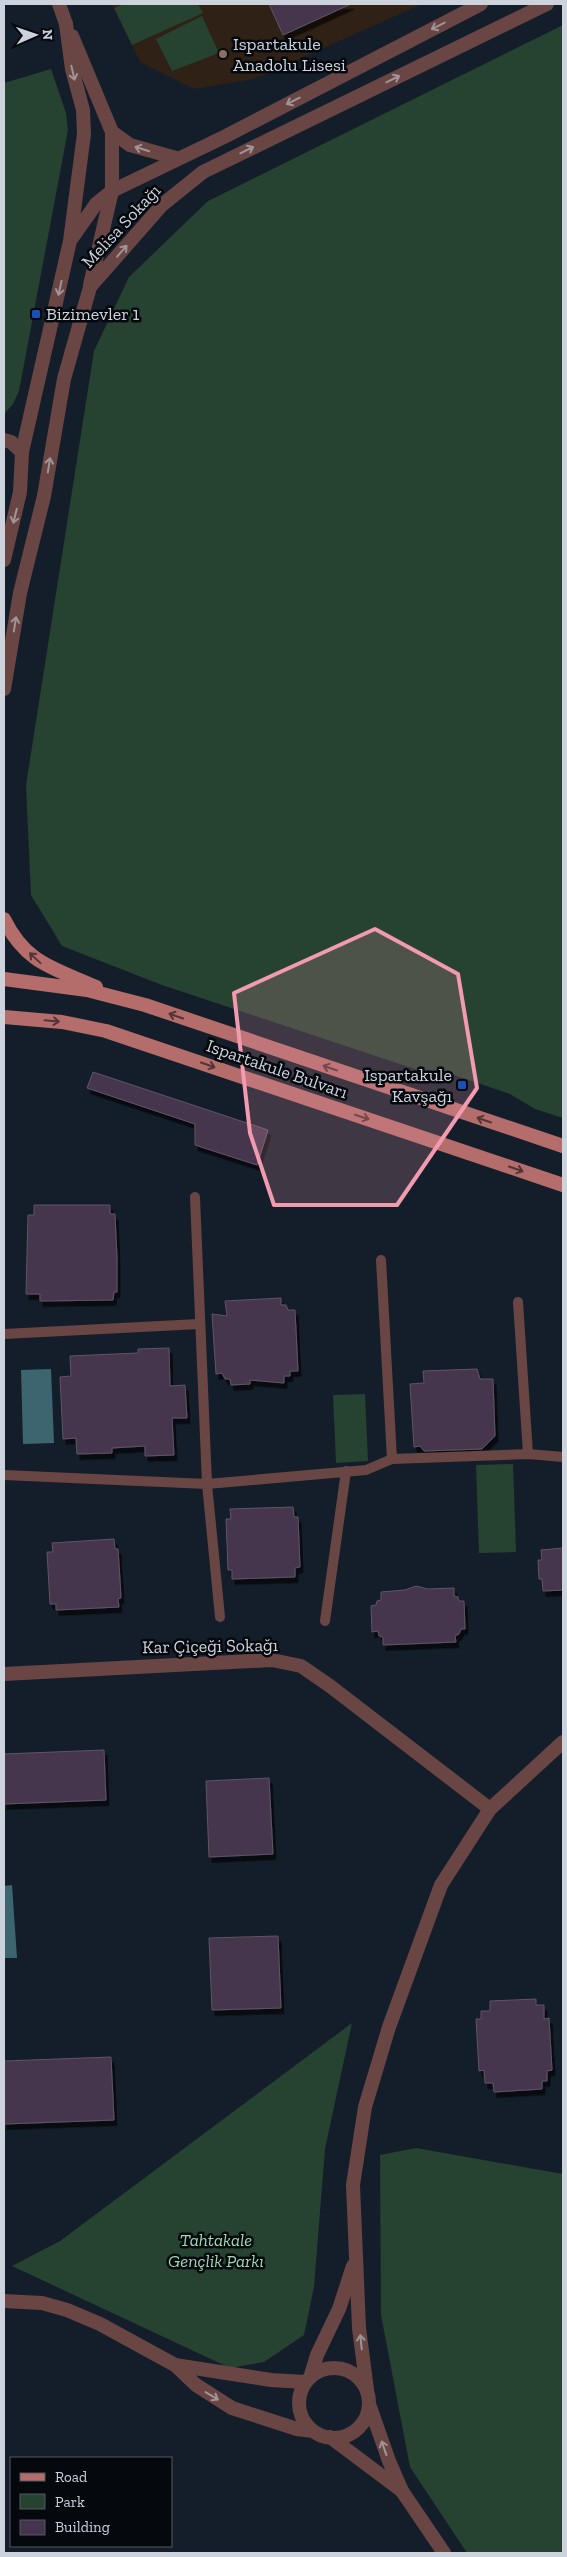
<svg xmlns="http://www.w3.org/2000/svg" width="567" height="2557" viewBox="0 0 567 2557" font-family="'Zilla Slab',serif">
  <style>
    .education { fill: #2f2115 }
    .green { fill: #264231 }
    .water { fill: #3d6570 }
    .building { fill: #45344d; stroke: #5f5564; filter: url(#shadow) }
    .lines { fill: none; stroke-linecap: round; stroke-linejoin: round }
    .service { stroke: #694644; stroke-width: 10 }
    .minor { stroke: #694644; stroke-width: 14 }
    .tertiary { stroke: #694644; stroke-width: 14 }
    .primary { stroke: #b56d6b; stroke-width: 14 }
    .oneway { stroke: #a09498 }
    .oneway2 { stroke: #543537 }
    .marked { fill: #f29ab0; fill-opacity: 0.2; stroke: #f29ab0; stroke-width: 4; stroke-linejoin: round }
    .education-dot { fill: #8d6e63; stroke: #05080d; stroke-width: 2 }
    .transit-dot { fill: #1a4fb4; stroke: #05080d; stroke-width: 2 }
    .labels { text-anchor: middle; stroke-width: 5; stroke-linejoin: round; paint-order: stroke }
    .poi-label { font-size: 18px; fill: #cdd3dc; stroke: #05080d; text-anchor: start }
    .street-label { font-size: 18px; fill: #cdd3dc; stroke: #05080d }
    .park-label { font-size: 18px; font-style: italic; fill: #9ed9b4; stroke: #05080d }
  </style>
  <defs>
    <filter id="shadow"><feDropShadow dx="3" dy="5.5" stdDeviation="0" flood-color="#0009"/></filter>
  </defs>
  <rect width="100%" height="100%" fill="#141e2a"/>
  <path class="education" d="M112 4H419L420 5 254 79 194 89 140 62Z"/>
  <path class="green" d="M124 4H198L203 13 132 45 114 8Z
    M202 16 219 53 172 71 156 39Z
    M563 25V1118L535 1109 510 1094 454 1075 418 1070 162 985 62 946 31 895 26 785 94 351 129 277 208 201Z
    M51 69 66 113 68 130 19 391 13 404 4 414V83Z
    M365 1394 368 1461 336 1463 333 1395Z
    M513 1464 516 1552 479 1553 476 1465Z
    M352 2023 325 2149 314 2287 304 2335 264 2362 230 2368 12 2266 60 2241Z
    M416 2148 563 2174V2553H467L410 2467 381 2315 380 2155Z"/>
  <path class="water" d="M51 1369 54 1443 23 1444 21 1370Z
    M12 1885 17 1958H4V1886Z"/>
  <path class="building" d="M269 4H351L283 35Z
    M93 1072 268 1130 257 1165 195 1145V1124L87 1088Z
    M34 1205H110V1214H115L117 1258V1292H114L113 1300 40 1301V1294H26L28 1215H34Z
    M281 1298V1305H286L288 1310H295L298 1371H290V1376H284V1383L250 1380V1384L231 1385 230 1379H225L222 1373 216 1374 212 1314 227 1316 225 1301Z
    M169 1348 170 1386 185 1385 187 1418H172L174 1455 145 1456V1446L112 1448V1453L77 1454 76 1438 63 1439 60 1377 71 1376 70 1356 138 1353V1349Z
    M477 1369 480 1379H493L495 1436 482 1449 424 1451 420 1446 414 1447 410 1384 424 1383 423 1371Z
    M293 1507 294 1517H298L300 1567 295 1568V1577L232 1579V1570H228L226 1519H231L230 1509Z
    M114 1539 115 1549H118L120 1580 121 1598 118 1599 119 1607 56 1610V1604H50L47 1552H53L52 1543Z
    M563 1548V1590L543 1591 542 1579H539L538 1560H542L541 1550Z
    M416 1586 428 1589 454 1588V1596L458 1597 459 1601H464L465 1629H461L459 1634 455 1636 456 1642 383 1645V1637L379 1636 378 1631 372 1632 371 1606 376 1605 377 1601 381 1600V1592L405 1590Z
    M104 1750 106 1800 4 1804V1754Z
    M269 1778 273 1854 209 1857 206 1781Z
    M278 1936 281 2008 212 2010 209 1938Z
    M536 1999V2005H544V2019L549 2018 552 2070 547 2071V2081H542V2089L494 2092 493 2083H485L484 2070 479 2071 476 2019H481V2011H490V2001Z
    M111 2057 114 2120 4 2124V2061Z"/>
  <g class="lines">
    <path class="service" d="M195 1197 207 1484 220 1617
      M518 1302 528 1454
      M4 1334 199 1324
      M392 1459 528 1454 563 1457
      M4 1475 207 1484 366 1470 392 1459 381 1260
      M325 1621 346 1471"/>
    <path class="minor" d="M59 4 66 24
      M4 440 11 442 22 452
      M4 1674 272 1660 301 1666 330 1686 490 1809
      M402 2491 444 2553"/>
    <path class="tertiary" d="M72 36 112 132V191L90 285
      M112 132 130 145 176 158
      M72 238 96 204 112 191 226 136 481 4
      M4 560 20 492 22 452 70 241 84 134 83 110 72 69 66 24
      M4 689 20 593 44 496 64 379 90 287 162 205 203 172 547 4
      M4 2301 42 2303 67 2310 100 2324 175 2365 196 2385 232 2408 297 2429 313 2431
      M175 2365 271 2380 305 2382
      M299 2403a35 35 0 1 1 70 0a35 35 0 1 1-70 0Z
      M310 2378 317 2355 339 2309 353 2266
      M367 2390 359 2328 353 2185 365 2107 389 2027 441 1885 490 1809 563 1742
      M369 2404 389 2461 402 2491
      M330 2437 402 2491"/>
    <path class="primary" d="M4 919C26 964 54 968 96 987
      M4 979 87 990 145 1005 563 1146
      M4 1017 62 1022 106 1031 563 1185"/>
  </g>
  <defs><path id="oneway-shaft" d="M-6 0H5M1.5-3L5.5 0L1.5 3" fill="none" stroke-width="1.6" stroke-linecap="round" stroke-linejoin="round" transform="scale(1.25)"/></defs>
  <g class="oneway">
    <use href="#oneway-shaft" transform="translate(438 26) rotate(153)"/>
    <use href="#oneway-shaft" transform="translate(73 73) rotate(77)"/>
    <use href="#oneway-shaft" transform="translate(393 79) rotate(-26)"/>
    <use href="#oneway-shaft" transform="translate(293 101) rotate(153)"/>
    <use href="#oneway-shaft" transform="translate(142 149) rotate(-162)"/>
    <use href="#oneway-shaft" transform="translate(247 150) rotate(-26)"/>
    <use href="#oneway-shaft" transform="translate(122 251) rotate(-49)"/>
    <use href="#oneway-shaft" transform="translate(60 288) rotate(102)"/>
    <use href="#oneway-shaft" transform="translate(49 465) rotate(-81)"/>
    <use href="#oneway-shaft" transform="translate(15 516) rotate(104)"/>
    <use href="#oneway-shaft" transform="translate(15 624) rotate(-81)"/>
    <use href="#oneway-shaft" transform="translate(361 2342) rotate(-96)"/>
    <use href="#oneway-shaft" transform="translate(212 2396) rotate(31)"/>
    <use href="#oneway-shaft" transform="translate(384 2448) rotate(-109)"/>
  </g>
  <g class="oneway2">
    <use href="#oneway-shaft" transform="translate(35 958) rotate(-137)"/>
    <use href="#oneway-shaft" transform="translate(176 1016) rotate(-161)"/>
    <use href="#oneway-shaft" transform="translate(52 1021) rotate(5)"/>
    <use href="#oneway-shaft" transform="translate(208 1065) rotate(19)"/>
    <use href="#oneway-shaft" transform="translate(330 1068) rotate(-161)"/>
    <use href="#oneway-shaft" transform="translate(362 1117) rotate(18)"/>
    <use href="#oneway-shaft" transform="translate(484 1120) rotate(-161)"/>
    <use href="#oneway-shaft" transform="translate(516 1169) rotate(19)"/>
  </g>
  <path class="marked" d="M375 929 458 974 477 1088 397 1205H274L250 1133 234 993Z"/>
  <circle class="education-dot" cx="223" cy="54" r="5"/>
  <g class="transit-dot">
    <rect x="31" y="309" width="10" height="10" rx="2.5"/>
    <rect x="457" y="1080" width="10" height="10" rx="2.5"/>
  </g>
  <g class="labels">
    <g class="poi-label">
      <text x="233" y="50">Ispartakule<tspan x="233" dy="21">Anadolu Lisesi</tspan></text>
      <text x="46" y="320">Bizimevler 1</text>
      <text x="452" y="1081" text-anchor="end">Ispartakule<tspan x="452" dy="21">Kavşağı</tspan></text>
    </g>
    <g class="street-label">
      <text transform="translate(121 226) rotate(-47)" y="6">Melisa Sokağı</text>
      <text transform="translate(277 1069) rotate(19)" y="6">Ispartakule Bulvarı</text>
      <text transform="translate(210 1646) rotate(-1)" y="6">Kar Çiçeği Sokağı</text>
    </g>
    <g class="park-label">
      <text x="216" y="2246">Tahtakale<tspan x="216" dy="21">Gençlik Parkı</tspan></text>
    </g>
  </g>
  <rect width="567" height="2557" fill="none" stroke="#cdd3dc" stroke-width="10"/>
  <rect x="10" y="2457" width="162" height="90" fill="#05080d" stroke="#555960"/>
  <rect x="20" y="2473" width="25" height="8" fill="#b56d6b" stroke="#555960"/>
  <text x="55" y="2482" font-size="15" fill="#cdd3dc">Road</text>
  <rect x="20" y="2494" width="25" height="15" fill="#264231" stroke="#555960"/>
  <text x="55" y="2507" font-size="15" fill="#cdd3dc">Park</text>
  <rect x="20" y="2520" width="25" height="15" fill="#45344d" stroke="#555960"/>
  <text x="55" y="2532" font-size="15" fill="#cdd3dc">Building</text>
  <g transform="translate(35 35) rotate(88)" stroke="#05080d" stroke-width="4" paint-order="stroke">
  <path d="M0-4L9 19L0 12L-9 19Z" fill="#cdd3dc"/>
  <text y="-8" font-size="14" font-weight="bold" text-anchor="middle" fill="#cdd3dc">N</text>
  </g>
</svg>
